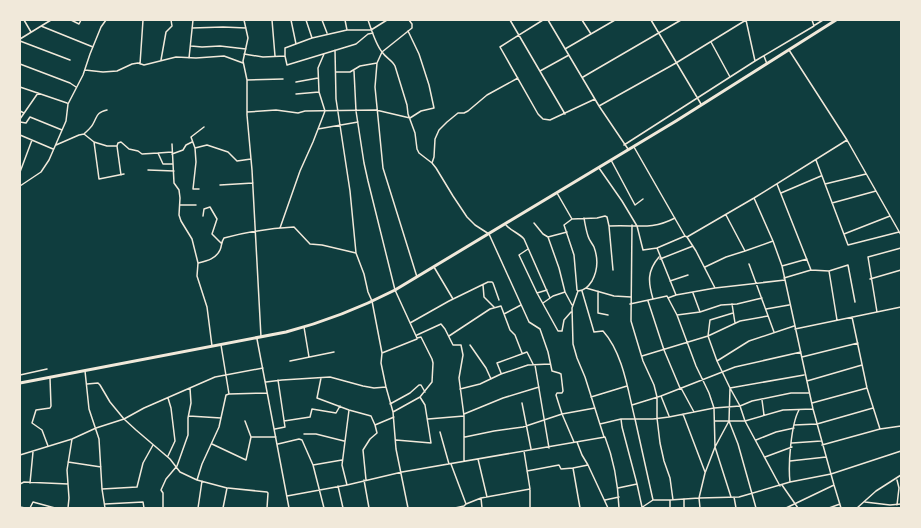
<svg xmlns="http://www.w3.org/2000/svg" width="921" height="528" viewBox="0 0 921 528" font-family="Figtree,sans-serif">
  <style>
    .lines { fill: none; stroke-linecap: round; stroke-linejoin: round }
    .minor { stroke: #f1e9da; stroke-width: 1.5 }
    .trunk { stroke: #f1e9da; stroke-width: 3 }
  </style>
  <rect width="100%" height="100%" fill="#0f3d3e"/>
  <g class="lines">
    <path class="minor" d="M24 20 31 32
      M71 20 79 24 81 20
      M244 20 248 38 243 61 247 80V115L252 170 261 337
      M272 20 275 56
      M291 20 296 44
      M306 20 312 38
      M322 20 327 33
      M345 20 347 30
      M368 20C371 29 376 45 382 52 386 58 392 60 395 66L407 105 408 114 415 133 417 149 419 153 432 163 436 168 453 196 467 217 475 225 489 234 529 322 540 329 548 352 552 371 559 373 561 374 563 391 562 393H557L556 395 562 414 574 442
      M510 20 565 114
      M543 20 500 47 538 114 543 119 550 120 595 99
      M548 20 599 106 628 149
      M582 20 591 34
      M651 20 701 104
      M815 25 823 20
      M41 26 93 47
      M192 28 223 27 246 28
      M20 39 51 20
      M20 41 70 60
      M711 42 730 77
      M191 46 202 47 220 46 246 49
      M565 49 615 20
      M335 50 336 99 350 191 356 253
      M244 54 263 57 285 56V48L312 38 347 30H371L387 20
      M285 56 287 65 356 44 368 34 373 33
      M764 56 767 64
      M189 58 193 20
      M161 60 166 32 172 26 171 20
      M377 63 375 87 383 168 417 277
      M20 64 70 83 76 87
      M140 64 143 20
      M85 70 103 72 117 71 132 64 138 63 144 65 176 57 196 58 224 56 243 63
      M354 71 356 111 364 163 368 181 395 290 417 338 421 337 432 359 433 363 432 382 420 397 393 412
      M540 71 569 55
      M336 72H350L360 66 377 63 382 52 412 28V24L409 20
      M583 77 681 20
      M247 80 283 79
      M296 82 318 78
      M20 87 67 103
      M296 94 319 92
      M599 106 676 63 746 20 755 61 814 26 812 20
      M20 111 24 113
      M247 112 276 110 298 113 305 111 376 110 410 118 421 111 434 108 429 85 419 54 408 31
      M20 119 38 93
      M20 122 26 123 30 117 62 130
      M318 129 358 122
      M84 134C87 131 91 128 93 124 98 115 96 113 107 110
      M20 135 53 149
      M847 140 901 235
      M94 142 107 146H117L121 175
      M172 144 174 183 179 190 180 198 179 215 181 221 192 239 198 263 197 276 207 307 212 346
      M56 145 79 135 84 134 94 142 99 179 124 174
      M624 145 755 61
      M117 146 118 143 121 142 129 149 138 151 142 154 158 153 163 164H173
      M634 147 685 236 687 237 696 251 715 288
      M195 148 191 137 204 127
      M158 153 172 152
      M172 154 183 150 186 145 192 142
      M611 160 635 205 643 199
      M816 160 848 245 899 232
      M432 163 434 157 435 139 439 130 447 122 458 113H464L468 111 487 95 518 78
      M599 168 622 201 637 226 643 250 657 248
      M148 170 174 171
      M20 172 32 140
      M777 184 811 270 784 278
      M825 184 866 174
      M220 185 253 183
      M20 186 41 172 49 160 66 121 68 104 83 75 90 54 101 27 106 20
      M199 189H193L196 162 195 148 207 145 228 152 237 161 251 159
      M557 193 572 219 597 218 605 216 607 217 609 226
      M781 193 821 176
      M754 198 773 241 782 266 813 409 834 485 841 508
      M832 203 876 191
      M180 205H196
      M726 215 745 251 773 241
      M203 216 204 209 210 207 217 219 212 234 221 243
      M572 219 564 225 574 255 577 290 578 291C585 290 588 287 592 281 598 270 598 258 594 247 592 243 589 240 588 236 586 230 585 224 584 218
      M534 223 543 234 548 237
      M506 225C511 231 519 233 524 239L550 298
      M632 225 631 321 643 361 654 385 657 397V418L660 443 664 461 670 478 673 500
      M280 228 300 171 313 142 325 111 319 92 318 68 324 54
      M844 234 890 216
      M687 237 754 198 847 140 789 50
      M528 249 519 255 537 293 558 331H562L564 320 571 312
      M660 259 693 246
      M198 263C206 261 216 259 220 250 222 246 221 242 224 238 247 232 270 228 294 227L310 244 322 245 356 253 364 274 368 292 372 301 382 353 381 363 386 387 393 412 396 449 408 508
      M749 264 774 332
      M782 266 807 259
      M434 267 453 299
      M705 267 726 257 745 251
      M613 270 609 226C636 224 650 231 675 218
      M811 270 829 271 848 265 855 302
      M829 271 837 320
      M870 279 901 270
      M670 281 688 275
      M483 285 484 297 494 307
      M586 288 614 296 631 297
      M578 291 572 308 573 344 577 358 585 377 604 437
      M582 291 594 332 603 331C623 353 628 391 635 419 641 446 647 473 653 500
      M598 291V313L608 315
      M565 292 559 268 548 237 567 232
      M537 293 547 290
      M693 293 700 312
      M676 295 715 288 785 280
      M668 298 676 295 657 248 685 236
      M653 299C648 282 647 271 659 257
      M648 301 664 350 680 388
      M543 303 553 296 565 292 572 305
      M630 304 667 296 677 315 696 366 709 393 714 408 715 447 705 473 699 498 739 497 746 495 790 482 831 474 901 451
      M732 304 735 323
      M766 309 789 305
      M877 312 868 257 901 248
      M733 313 710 320 708 336 717 361 730 388 740 406 745 421 780 486
      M504 314 510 330 515 335 522 353
      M677 315 700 312 721 305 737 304 762 298
      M852 317 867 388 880 429
      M410 323 449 301 488 282H492L493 283 499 300
      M304 327 309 357
      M795 329 901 307
      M417 335 441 324 445 329 453 345H461L463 355 459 378 464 416V461
      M449 336 490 309 501 306 504 314 521 305
      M257 339 289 508
      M470 345 486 368 491 379
      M382 353 417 339
      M642 356 708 336 740 321 768 316
      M802 357 858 343
      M290 361 334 352
      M717 361 749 341 794 326
      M535 365 549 448
      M85 371 89 409 99 439 102 489 105 508
      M501 373 497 363 527 352 533 364
      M20 375 47 369
      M321 378 317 398 349 410 371 416 375 425
      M807 381 862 365
      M266 382 282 380 330 377 363 386 374 388 386 387
      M87 384 98 383 100 385 110 402 124 419 136 430 170 459 180 472 197 480 227 488 223 508
      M681 388 694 412
      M730 388 729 421 715 447 731 497
      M730 388 804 375
      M460 389 480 384 501 374 528 365 550 364
      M229 394 267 393
      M661 396 669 416
      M591 397 627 386
      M762 400 764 415
      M522 403 531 449
      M812 403 867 388
      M390 404 410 393 419 385H421L425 392
      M632 405 661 396 735 367 801 352
      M464 414 503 398 539 387
      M683 414 705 472
      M189 416 221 418
      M428 419 464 416
      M284 421 310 417 312 409 336 413 340 406
      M715 421H745L783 410 813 409
      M729 421 738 444 756 508
      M600 424 621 419
      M794 425 817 424 873 408
      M275 429 285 427 278 380
      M440 432 449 464
      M304 434H316L344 441
      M251 437H276
      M465 437 494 431 523 427 562 414 595 408
      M396 440 431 443 425 405 420 397
      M756 440 776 432 794 428
      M577 442 582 455 588 465 608 508
      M792 443 821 441
      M212 444 246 460 251 437 245 421
      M278 444 299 439 302 440 313 465 324 508
      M822 445 880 429 901 426
      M48 446 42 430 32 423 36 410 50 408 51 406 50 378
      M20 455 72 439 96 428 124 419 144 408 215 377 263 368
      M168 456 175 441 171 408 168 398
      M765 457 792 447
      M478 459 487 497
      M790 461 826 457
      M68 462 101 467
      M451 464 466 504 481 498 530 489 524 451
      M313 465 342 460
      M527 471 559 465 561 469 573 468
      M197 480 202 464 219 427 226 395 229 394 221 345
      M364 480 369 508
      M366 480 363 450 370 439 377 433 375 425 394 417
      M790 482C788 465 791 424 799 410
      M30 483 33 452
      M20 484 24 482 68 484
      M637 484 642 507
      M347 485 342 465 349 410
      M782 485 798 508
      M338 486 343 508
      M228 488 267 492 268 493 267 508
      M618 488 637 484 622 427 621 419H653L669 417 714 408 740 406 752 401 791 393H809
      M102 489 137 487 143 463 153 445
      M530 490V508
      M287 496 347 485 402 472 605 437C614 460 618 484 619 508
      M734 497 736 508
      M481 498 482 508
      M684 499V508
      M605 500 619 497
      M670 500 699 498 700 508
      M865 502 890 505 901 504
      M105 504 143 502 144 508
      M897 505 899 488 897 480
      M20 507 25 508
      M30 508 33 502 55 508
      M68 508 69 498 67 470 72 439
      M163 508V493L161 490 166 479 177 466 188 435V418L191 403 190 388
      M198 508 202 481
      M455 508 464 506 466 504
      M580 508 573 468 588 465
      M641 508 653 500H670V508
      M786 508 834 485
      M829 508 840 504
      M857 508 876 491 901 475"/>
    <path class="trunk" d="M20 383 286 332C324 322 360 308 395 290L676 121 836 20"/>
  </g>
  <rect width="921" height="528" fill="none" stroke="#f1e9da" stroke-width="42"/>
</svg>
